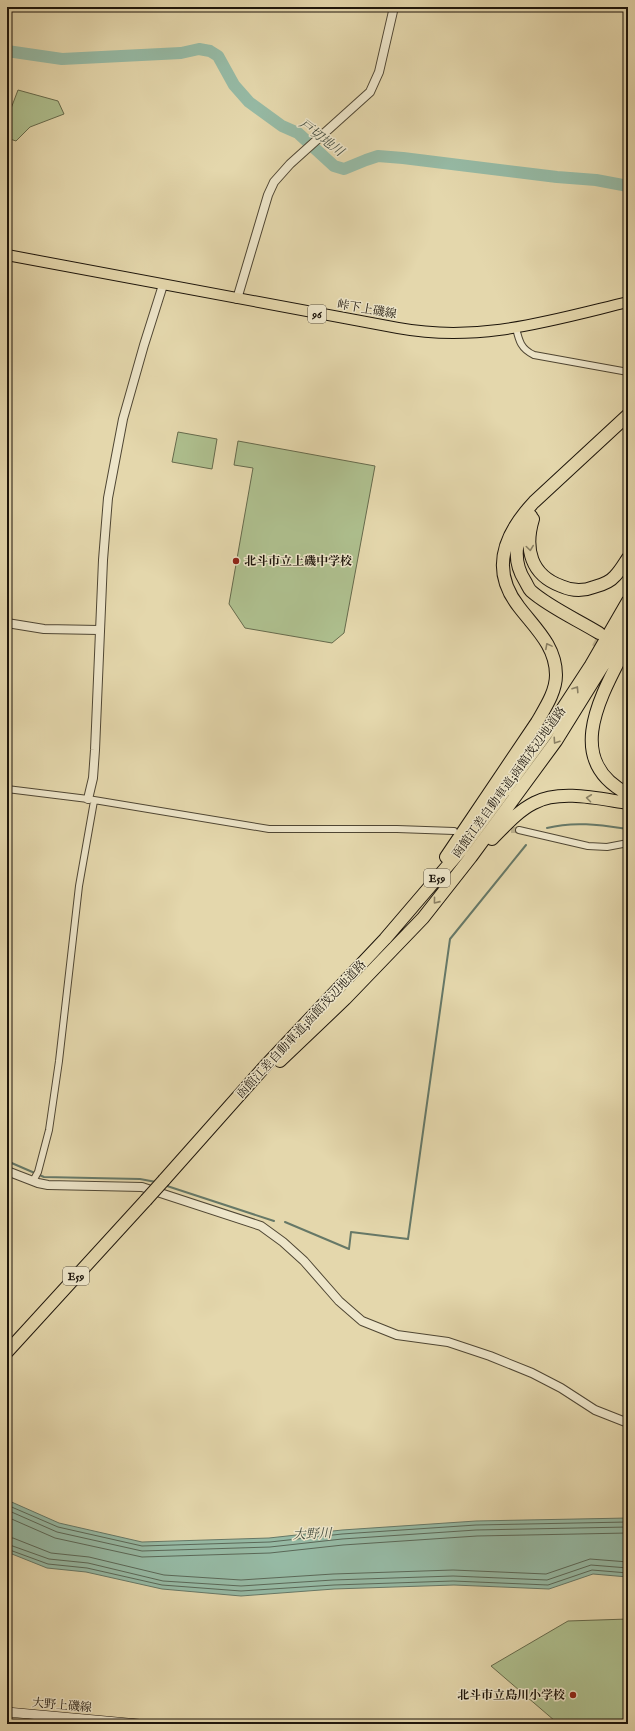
<svg xmlns="http://www.w3.org/2000/svg" width="635" height="1731" viewBox="0 0 635 1731" font-family="'IM FELL English','Noto Serif JP',serif">
  <style>
    .green { fill: #aebf8e; stroke: #666a4c }
    .water { fill: #96baa5; stroke: #667867 }
    .lines { fill: none; stroke-linecap: round; stroke-linejoin: round }
    .shore { stroke: #5a6858; stroke-width: 1 }
    .stream { stroke: #667867; stroke-width: 2 }
    .river { stroke: #96baa5; stroke-width: 12 }
    .minor-tunnel { stroke: #bcb08c; stroke-width: 6; stroke-dasharray: 6 3; stroke-linecap: butt }
    .motorway-tunnel { stroke: #bcb08c; stroke-width: 12; stroke-dasharray: 12 6; stroke-linecap: butt }
    .minor-casing { stroke: #4f4633; stroke-width: 8 }
    .tertiary-casing { stroke: #4f4633; stroke-width: 10 }
    .secondary-casing { stroke: #1d150b; stroke-width: 10 }
    .primary-casing { stroke: #1d150b; stroke-width: 12 }
    .motorway-casing { stroke: #1d150b; stroke-width: 14 }
    .minor { stroke: #ede5c9; stroke-width: 6 }
    .tertiary { stroke: #ede5c9; stroke-width: 8 }
    .secondary { stroke: #ede5c9; stroke-width: 9 }
    .primary { stroke: #e4d7ac; stroke-width: 10 }
    .motorway { stroke: #e4d7ac; stroke-width: 12 }
    .motorway-bridge-casing { stroke: #1d150b; stroke-width: 14; stroke-linecap: butt }
    .motorway-bridge { stroke: #e4d7ac; stroke-width: 12 }
    .oneway { stroke: #8a8064 }
    .poi-dot { fill: #8f2418; stroke: #ede5c9; stroke-width: 1.5 }
    .labels { text-anchor: middle; stroke-width: 3; stroke-linejoin: round; paint-order: stroke }
    .shield { fill: #ede5c9; stroke: #5b5344; stroke-width: 1 }
    .shield-label { font-size: 11px; font-weight: bold; fill: #1d150b }
    .street-label { font-size: 12px; fill: #1d150b; stroke: #ede5c9 }
    .poi-label { font-size: 12px; font-weight: bold; fill: #1d150b; stroke: #ede5c9; text-anchor: start }
    .water-label { font-size: 13px; font-style: italic; fill: #474f41; stroke: #ede5c9 }
  </style>
  <rect width="100%" height="100%" fill="#e4d7ac"/>
  <filter id="stains"><feTurbulence type="fractalNoise" baseFrequency=".005" numOctaves="4"/><feColorMatrix values="0 0 0 0 .2 0 0 0 0 .09 0 0 0 0 .02 0 0 0 .5 -.17"/></filter>
  <radialGradient id="worn" r=".72"><stop offset=".6" stop-color="#630" stop-opacity="0"/><stop offset="1" stop-color="#630" stop-opacity=".3"/></radialGradient>
  <path class="green" d="M18 90 58 101 64 114 30 127 16 141 7 138V119Z
    M178 432 217 439 212 469 172 462Z
    M238 441 375 466 344 633 332 643 245 628 229 604 253 468 234 465Z
    M628 1619V1722L615 1720 600 1724H562L555 1721 491 1666 568 1621Z"/>
  <path class="water" d="M7 1500 59 1523 142 1542 269 1538 342 1530 476 1521 628 1518V1577L593 1574 549 1589 454 1585 334 1589 241 1596 162 1589 86 1572 47 1568 7 1552Z"/>
  <g class="lines">
    <path class="shore" d="M7 1505 58 1527 142 1546 270 1542 342 1534 476 1525 628 1522
      M7 1510 57 1532 142 1551 270 1547 342 1539 476 1530 628 1527
      M7 1517 55 1538 142 1557 270 1553 343 1545 477 1536 628 1533
      M7 1538H13L51 1553 89 1557 164 1575 241 1580 333 1574 453 1570 546 1574 590 1559 628 1562
      M7 1544 49 1559 88 1563 163 1581 241 1586 333 1580 453 1576 547 1580 591 1565 628 1568
      M7 1549 48 1564 87 1568 162 1585 241 1591 334 1585 453 1581 548 1585 592 1570 628 1573"/>
    <path class="stream" d="M547 828C574 821 600 825 628 829
      M7 1161 44 1177 140 1179 156 1182
      M164 1185 274 1221
      M285 1222 349 1249 351 1232 408 1239 450 939 526 845"/>
    <path class="river" d="M7 51 62 59 181 53 199 49 210 51 218 56 234 85 249 102 282 126 298 133 334 166 344 169 366 160 378 156 403 158 557 177 596 180 628 186"/>
    <path class="minor-tunnel" d="M502 830H519"/>
    <path class="motorway-tunnel" d="M595 640 628 658"/>
    <defs>
      <path id="minor" d="M516 328C519 341 521 349 534 355L628 372
        M7 789 88 799 269 829H397L454 831
        M519 830 588 846 607 847 628 843
        M33 1181 38 1172 49 1130 59 1061 79 886 94 801"/>
      <path id="tertiary" d="M237 299 268 195 274 182 290 164 370 92 379 72 394 7
        M7 623 44 629 99 630
        M88 799 93 778 95 750 103 560 108 498 123 419 144 345 163 285
        M7 1171 38 1183 48 1185 142 1187 261 1226 283 1242 304 1261 339 1301 362 1321 397 1335 448 1342 490 1356 532 1373 561 1388 595 1410 628 1423"/>
      <path id="secondary" d="M7 1712 139 1724"/>
      <path id="primary" d="M7 255 398 328C480 343 549 321 628 302"/>
      <path id="motorway" d="M531 516C516 535 511 559 525 581 527 584 528 588 531 591 549 607 578 620 599 633
        M533 519C524 549 531 575 561 586 572 591 584 591 594 587 602 585 610 582 615 576 620 571 624 564 628 558
        M628 643C604 691 560 759 628 794
        M492 839C505 826 518 811 534 803 560 789 600 799 628 803
        M446 857 537 722C545 708 556 692 556 675 556 646 535 628 519 607 489 569 505 533 534 502L628 415
        M280 1061 345 999 423 918 471 857 556 741 628 625
        M164 1180 267 1064 385 939 462 849 546 734 591 665 628 601
        M7 1352 146 1200"/>
    </defs>
    <use href="#minor" class="minor-casing"/>
    <use href="#tertiary" class="tertiary-casing"/>
    <use href="#secondary" class="secondary-casing"/>
    <use href="#primary" class="primary-casing"/>
    <use href="#motorway" class="motorway-casing"/>
    <use href="#minor" class="minor"/>
    <use href="#tertiary" class="tertiary"/>
    <use href="#secondary" class="secondary"/>
    <use href="#primary" class="primary"/>
    <use href="#motorway" class="motorway"/>
    <defs>
      <path id="motorway-bridge" d="M146 1200 164 1180"/>
    </defs>
    <use href="#motorway-bridge" class="motorway-bridge-casing"/>
    <use href="#motorway-bridge" class="motorway-bridge"/>
  </g>
  <defs><path id="oneway-chevron" d="M-2-3.5L2.5 0L-2 3.5" fill="none" stroke-width="1.6" stroke-linecap="round" stroke-linejoin="round"/></defs>
  <g class="oneway">
    <use href="#oneway-chevron" transform="translate(530 548) rotate(82)"/>
    <use href="#oneway-chevron" transform="translate(548 646) rotate(-118)"/>
    <use href="#oneway-chevron" transform="translate(576 689) rotate(-57)"/>
    <use href="#oneway-chevron" transform="translate(556 741) rotate(124)"/>
    <use href="#oneway-chevron" transform="translate(589 798) rotate(-173)"/>
    <use href="#oneway-chevron" transform="translate(436 901) rotate(129)"/>
  </g>
  <g class="poi-dot">
    <circle cx="236" cy="561" r="4"/>
    <circle cx="573" cy="1695" r="4"/>
  </g>
  <g class="labels">
    <g class="shield">
      <rect x="308" y="305" width="18" height="18" rx="3"/>
      <rect x="424" y="869" width="26" height="18" rx="3"/>
      <rect x="63" y="1267" width="26" height="18" rx="3"/>
    </g>
    <g class="shield-label">
      <text x="317" y="318">96</text>
      <text x="437" y="882">E59</text>
      <text x="76" y="1280">E59</text>
    </g>
    <g class="street-label">
      <text transform="translate(367 309) rotate(10)" y="4">峠下上磯線</text>
      <text transform="translate(509 782) rotate(-54)" y="4">函館江差自動車道;函館茂辺地道路</text>
      <text transform="translate(301 1029) rotate(-47)" y="4">函館江差自動車道;函館茂辺地道路</text>
      <text transform="translate(62 1705) rotate(5)" y="4">大野上磯線</text>
    </g>
    <g class="poi-label">
      <text x="244" y="565">北斗市立上磯中学校</text>
      <text x="565" y="1699" text-anchor="end">北斗市立島川小学校</text>
    </g>
    <g class="water-label">
      <text transform="translate(322 137) rotate(37)" y="5">戸切地川</text>
      <text transform="translate(312 1533) rotate(-2)" y="5">大野川</text>
    </g>
  </g>
  <rect width="635" height="1731" fill="none" stroke="#e4d7ac" stroke-width="24"/>
  <rect x="8" y="8" width="619" height="1715" fill="none" stroke="#1d150b" stroke-width="2"/>
  <rect x="12" y="12" width="611" height="1707" fill="none" stroke="#1d150b"/>
  <rect width="100%" height="100%" filter="url(#stains)"/>
  <rect width="100%" height="100%" fill="url(#worn)"/>
</svg>
